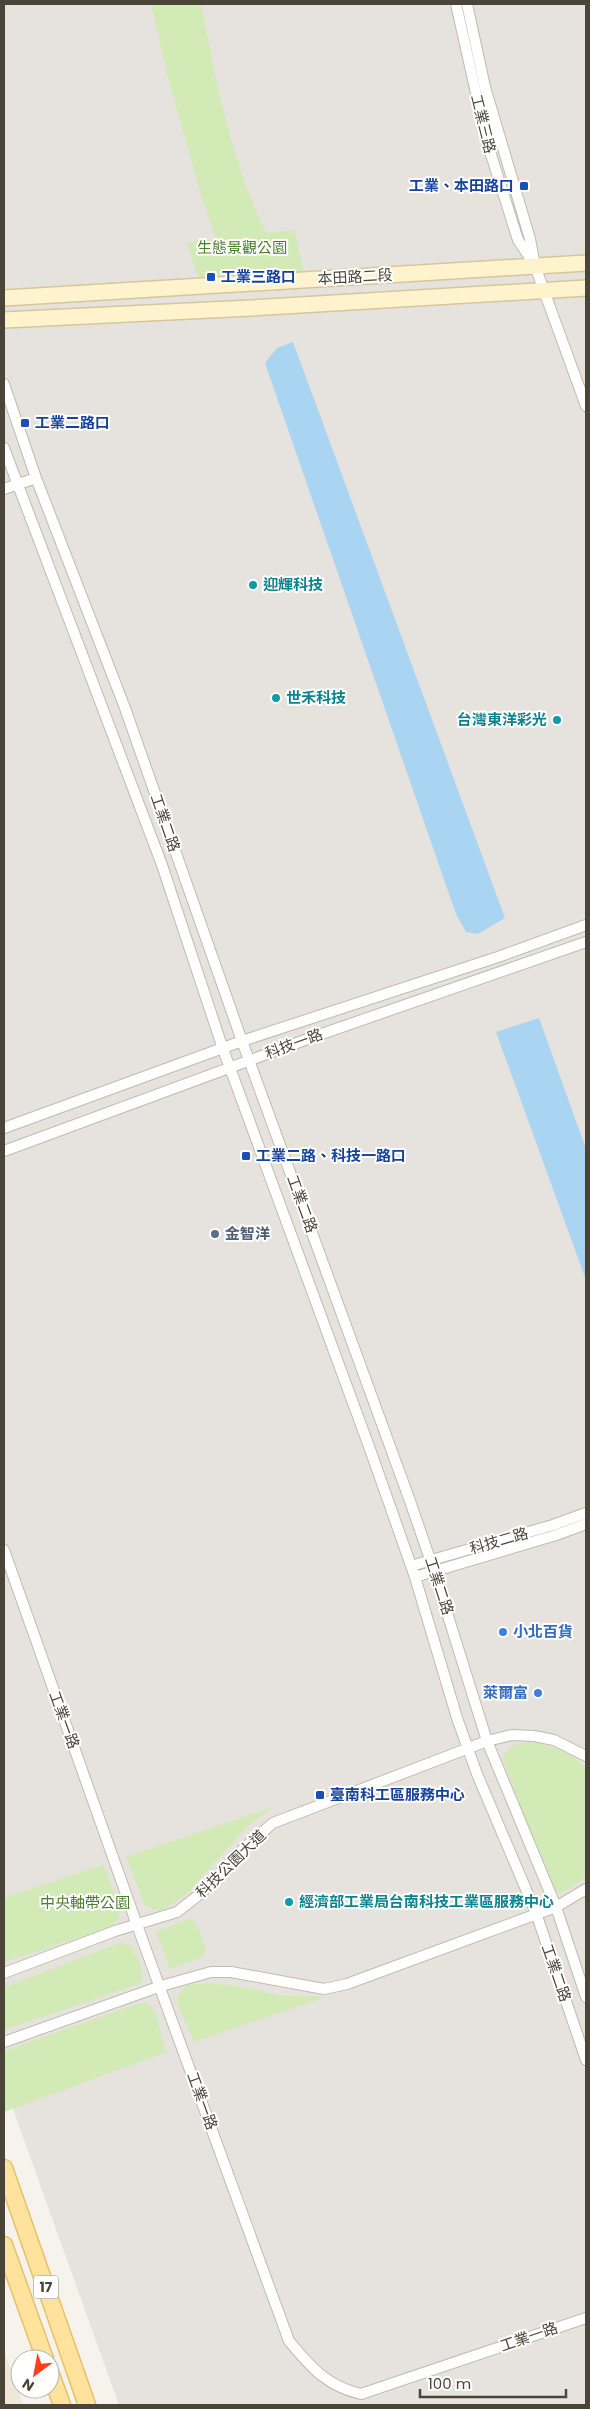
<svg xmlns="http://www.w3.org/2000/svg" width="590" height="2409" viewBox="0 0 590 2409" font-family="Poppins,'Noto Sans TC',sans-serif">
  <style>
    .industrial { fill: #e6e2dd }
    .education { fill: #efe8d6 }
    .green { fill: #d2eab5 }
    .water { fill: #a9d4f2 }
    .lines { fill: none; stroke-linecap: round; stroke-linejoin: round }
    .street-casing { stroke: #c2bbae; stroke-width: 12 }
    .secondary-casing { stroke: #d6c79b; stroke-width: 18 }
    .primary-casing { stroke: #e6c16a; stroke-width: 19 }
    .street { stroke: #fff; stroke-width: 10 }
    .secondary { stroke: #fff3cd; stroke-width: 15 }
    .primary { stroke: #ffe39c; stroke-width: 16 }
    .transit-dot { fill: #1a4fb4; stroke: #fff; stroke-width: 2 }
    .culture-dot { fill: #0f9aa8; stroke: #fff; stroke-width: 2 }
    .service-dot { fill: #5c6f8a; stroke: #fff; stroke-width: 2 }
    .shop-dot { fill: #3f7fe0; stroke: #fff; stroke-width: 2 }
    .labels { text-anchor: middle; stroke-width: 4; stroke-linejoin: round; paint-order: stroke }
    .shield { fill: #fff; stroke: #817c74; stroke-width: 1 }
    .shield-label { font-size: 14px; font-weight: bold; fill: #4b4439 }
    .street-label { font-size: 15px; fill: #4b4439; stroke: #fff }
    .transit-label { font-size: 15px; font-weight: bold; fill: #164399; stroke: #fff; text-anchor: start }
    .park-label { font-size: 15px; fill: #4a7f2a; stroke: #fff }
    .culture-label { font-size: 15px; font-weight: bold; fill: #0d838f; stroke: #fff; text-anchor: start }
    .service-label { font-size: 15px; font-weight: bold; fill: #4e5e75; stroke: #fff; text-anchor: start }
    .shop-label { font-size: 15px; font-weight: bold; fill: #366cbe; stroke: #fff; text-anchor: start }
  </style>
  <rect width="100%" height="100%" fill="#f6f3ec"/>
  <path class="industrial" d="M4 4H586V2405H119L4 2084Z"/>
  <path class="education" d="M4 2350 23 2405H4Z"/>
  <path class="green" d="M151 4H201C216 82 231 161 266 233L294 230 304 273 198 277 187 243 216 239 203 202 168 78Z
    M532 1742C554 1747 570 1752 586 1768V1877L561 1893 554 1890 548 1883 503 1759C509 1744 517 1743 532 1742Z
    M273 1807 246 1827 186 1895 162 1910 151 1909 145 1905 126 1857Z
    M103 1865 120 1908 119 1917 112 1927 4 1962V1898Z
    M189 1919 196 1923 206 1949 202 1957 170 1969 156 1932Z
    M120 1943 130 1945 140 1962 143 1980 136 1985 4 2030V1987Z
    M210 1983 248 1988 277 1995 326 1997 194 2042 177 2003 178 1996 187 1985Z
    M147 2003 155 2011 166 2052 4 2112V2051L137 2004Z"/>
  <path class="water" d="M293 342 505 918 478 934 466 932 456 914 265 363 277 348Z
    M539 1018 586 1149V1280L496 1032Z"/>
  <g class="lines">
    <defs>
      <path id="street" d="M456 4 487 142 518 240 532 261
        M467 4 485 87 530 239 535 266 586 406
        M4 384 36 478 125 708 242 1041 410 1501 434 1571 487 1741 556 1907 586 1997
        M4 448 162 865 223 1049 371 1452 415 1577 457 1718 477 1774 536 1913 586 2060
        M4 489 36 478
        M4 1128 242 1041 498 957 586 925
        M4 1151 313 1037 586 942
        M4 1550 137 1925 289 2341C311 2367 326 2386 361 2394L586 2318
        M411 1566 553 1525 586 1513
        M415 1577 556 1535 586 1524
        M4 1973 115 1931 177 1912 200 1894 243 1849 273 1823 435 1761 487 1741 512 1735 534 1736 554 1740 586 1756
        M4 2042 161 1986 211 1972H231L324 1989 347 1984 556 1907 586 1889"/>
      <path id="secondary" d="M4 298 586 263
        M4 320 251 308 586 288"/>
      <path id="primary" d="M4 2168 87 2405
        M4 2245 45 2359
        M50 2372 62 2405"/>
    </defs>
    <use href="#street" class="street-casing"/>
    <use href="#secondary" class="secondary-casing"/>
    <use href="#primary" class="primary-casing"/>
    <use href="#street" class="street"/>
    <use href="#secondary" class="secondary"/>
    <use href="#primary" class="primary"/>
  </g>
  <g class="transit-dot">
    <rect x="519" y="181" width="10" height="10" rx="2.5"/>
    <rect x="206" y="272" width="10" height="10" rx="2.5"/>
    <rect x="20" y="418" width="10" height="10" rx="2.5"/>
    <rect x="241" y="1151" width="10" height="10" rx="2.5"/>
    <rect x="315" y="1790" width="10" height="10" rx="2.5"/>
  </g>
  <g class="culture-dot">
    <circle cx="253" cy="585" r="5"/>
    <circle cx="276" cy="698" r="5"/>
    <circle cx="557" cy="720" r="5"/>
    <circle cx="289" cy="1902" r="5"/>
  </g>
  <circle class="service-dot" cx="215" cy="1234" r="5"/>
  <g class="shop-dot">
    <circle cx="503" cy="1632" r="5"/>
    <circle cx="538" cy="1693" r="5"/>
  </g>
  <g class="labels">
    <rect class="shield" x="33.5" y="2275.5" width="25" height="23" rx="4"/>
    <g class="shield-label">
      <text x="46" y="2292">17</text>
    </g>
    <g class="street-label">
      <text transform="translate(483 124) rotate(76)" y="5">工業三路</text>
      <text transform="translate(355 277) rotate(-3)" y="5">本田路二段</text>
      <text transform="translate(165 823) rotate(71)" y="5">工業二路</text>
      <text transform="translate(294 1044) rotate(-20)" y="5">科技一路</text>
      <text transform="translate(302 1204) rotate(70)" y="5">工業二路</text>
      <text transform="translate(499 1541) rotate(-16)" y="5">科技二路</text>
      <text transform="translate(439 1586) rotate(72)" y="5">工業二路</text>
      <text transform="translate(64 1720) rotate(70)" y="5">工業一路</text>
      <text transform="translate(231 1864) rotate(-44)" y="5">科技公園大道</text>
      <text transform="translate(556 1973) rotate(71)" y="5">工業二路</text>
      <text transform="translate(202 2101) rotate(70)" y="5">工業一路</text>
      <text transform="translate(529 2337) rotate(-19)" y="5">工業一路</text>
    </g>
    <g class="transit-label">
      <text x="514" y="191" text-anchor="end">工業、本田路口</text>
      <text x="221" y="282">工業三路口</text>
      <text x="35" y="428">工業二路口</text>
      <text x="256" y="1161">工業二路、科技一路口</text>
      <text x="330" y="1800">臺南科工區服務中心</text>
    </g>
    <g class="park-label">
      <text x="242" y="253">生態景觀公園</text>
      <text x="85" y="1908">中央軸帶公園</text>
    </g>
    <g class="culture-label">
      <text x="263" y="590">迎輝科技</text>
      <text x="286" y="703">世禾科技</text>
      <text x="547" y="725" text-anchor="end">台灣東洋彩光</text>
      <text x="299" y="1907">經濟部工業局台南科技工業區服務中心</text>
    </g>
    <g class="service-label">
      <text x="225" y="1239">金智洋</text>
    </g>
    <g class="shop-label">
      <text x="513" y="1637">小北百貨</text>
      <text x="528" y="1698" text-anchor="end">萊爾富</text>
    </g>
  </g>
  <rect width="590" height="2409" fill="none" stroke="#4b4439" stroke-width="10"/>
  <g transform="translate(35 2374) rotate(212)"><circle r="24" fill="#ffffff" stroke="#b7b4b0"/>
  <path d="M0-4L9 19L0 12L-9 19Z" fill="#fc3f1d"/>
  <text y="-8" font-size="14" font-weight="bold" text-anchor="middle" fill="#4b4439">N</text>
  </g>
  <path d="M420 2389v8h146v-8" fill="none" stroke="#4b4439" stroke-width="2.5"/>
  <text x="428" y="2389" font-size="15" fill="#4b4439" stroke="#ffffff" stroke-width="4" paint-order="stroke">100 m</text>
</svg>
